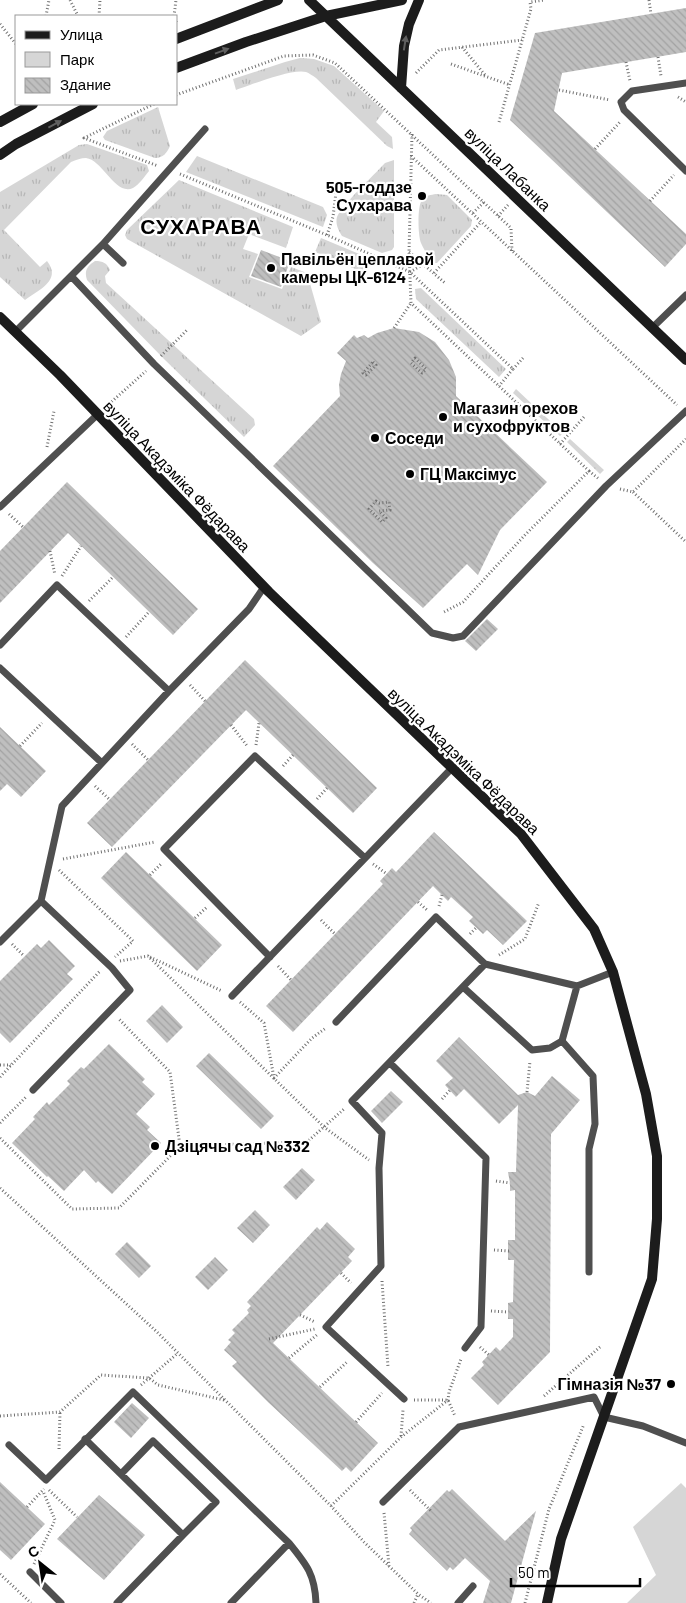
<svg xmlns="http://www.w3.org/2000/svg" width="686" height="1603" viewBox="0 0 686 1603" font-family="Barlow,sans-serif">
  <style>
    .grass { fill: url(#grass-tufts) }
    .park { fill: #d6d6d6 }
    .building { fill: url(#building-back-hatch) }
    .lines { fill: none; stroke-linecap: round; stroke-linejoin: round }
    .path { stroke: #717171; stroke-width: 3; stroke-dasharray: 1 2.5; stroke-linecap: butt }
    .lane { stroke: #4f4f4f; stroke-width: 7 }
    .secondary { stroke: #1c1c1c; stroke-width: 10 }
    .oneway { fill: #606060 }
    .poi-dot { fill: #000; stroke: #fff; stroke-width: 2 }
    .labels { text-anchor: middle; stroke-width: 4.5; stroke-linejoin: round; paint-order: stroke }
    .street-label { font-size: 16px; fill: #000; stroke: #fff }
    .poi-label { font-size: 16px; font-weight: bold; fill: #000; stroke: #fff; text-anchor: start }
    .district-label { font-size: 21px; font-weight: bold; letter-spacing: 1px; fill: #000; stroke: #fff }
  </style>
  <defs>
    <pattern id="grass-tufts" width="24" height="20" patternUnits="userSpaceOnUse" patternTransform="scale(1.25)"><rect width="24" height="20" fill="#d6d6d6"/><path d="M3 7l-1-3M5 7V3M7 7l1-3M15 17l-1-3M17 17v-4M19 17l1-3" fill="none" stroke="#b6b6b6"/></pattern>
    <pattern id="building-back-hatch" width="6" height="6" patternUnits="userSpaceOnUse" patternTransform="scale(1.25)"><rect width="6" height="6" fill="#bfbfbf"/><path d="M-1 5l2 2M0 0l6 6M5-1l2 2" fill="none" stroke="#a2a2a2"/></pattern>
  </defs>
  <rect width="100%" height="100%" fill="#fff"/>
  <path class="grass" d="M300 58 314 59 334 66 384 111 376 122 392 137 393 149 387 146 316 78C313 76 309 73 306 72 293 68 250 85 236 90L233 79 285 62Z
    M158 107 170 146C167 153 163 158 155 158L105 140 103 137 107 131Z
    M87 144 147 165 149 171C145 176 139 185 133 188 115 196 103 160 86 158 81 158 76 160 71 162L4 230 40 267 47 261C62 280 39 290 25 300L0 277V192L79 145Z
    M197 156 323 207 327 215 323 227 186 172Z
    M394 160V247L392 250 382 253 342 236C339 231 335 224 337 217 341 206 375 174 385 163Z
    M179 180 293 227 286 248 249 234 243 249 258 254 249 277 282 289 291 267 307 273 321 322 301 336 127 239 125 235 127 230Z
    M436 194 447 195 472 220 471 226 437 263H434C429 258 424 250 421 243 418 236 417 206 422 200 426 195 431 195 436 194Z
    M321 238 364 256 369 268 367 274 315 252Z
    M95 261C103 261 107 263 110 270L105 276 106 283 254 419 255 425 244 437 164 359 87 280C84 271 87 266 95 261Z
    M421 288 506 369 499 377 416 299 415 289Z
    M516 389 563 433 560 436 513 393Z
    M570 439 604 470 600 474 567 442Z"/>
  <path class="park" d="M681 1483 686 1488V1603H627L656 1575 633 1527Z"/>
  <path class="building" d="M686 8V52L562 73 554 111 686 234V244L665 267 510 120 535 33Z
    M261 250 290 261 281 287 251 276Z
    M394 328 419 332 435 342 449 360 456 377V396L547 482 500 530 478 575 467 564 423 608 373 563 273 466 340 396 339 385 341 374 346 361 337 353 354 335 357 338 364 335 368 338 377 333Z
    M67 482 198 609 173 635 68 533 0 603V551Z
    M487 619 498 629 476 651 465 641Z
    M245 660 377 788 353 813 246 710 112 847 87 823Z
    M0 727 46 771 21 797 7 784 0 791Z
    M434 832 527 921 503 945 487 930 483 934 469 921 473 917 451 897 448 901 433 886 293 1032 266 1006 383 884 380 881 392 868 396 872Z
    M126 852 222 945 197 971 101 878Z
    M49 940 75 966 67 974 73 979 10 1043 0 1033V981L37 944 41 948Z
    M162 1005 183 1027 167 1043 146 1021Z
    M459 1037 518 1095 527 1092 535 1096 552 1076 580 1100 551 1134 550 1352 498 1405 471 1378 484 1365 482 1362 496 1347 500 1351 513 1337V1319H508V1303L513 1302 514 1260H508V1240H515V1190L510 1191V1183L508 1172H516L518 1105 499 1124 464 1089 456 1097 445 1085 453 1078 436 1061Z
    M109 1044 145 1079 142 1082 155 1094 136 1114 150 1127 147 1130 161 1143 112 1194 98 1181 96 1183 84 1170 64 1191 48 1176 47 1177 12 1143 35 1119 33 1117 47 1102 49 1105 70 1084 67 1081 81 1067 84 1069Z
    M209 1053 274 1116 261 1129 196 1066Z
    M391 1091 403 1102 382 1123 371 1111Z
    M302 1168 315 1180 296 1200 283 1187Z
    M255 1210 270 1225 253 1243 237 1228Z
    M327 1222 355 1249 348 1257 352 1261 273 1343 378 1443 351 1472 346 1467 342 1471 269 1403 232 1366 237 1362 224 1350 231 1342 228 1340 235 1333 232 1330 249 1313 247 1310 251 1306 247 1302 317 1227 320 1230Z
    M127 1242 151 1266 139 1278 115 1254Z
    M215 1257 228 1270 208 1290 195 1277Z
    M132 1403 149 1418 131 1438 114 1422Z
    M0 1482 45 1524 11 1560 0 1550Z
    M452 1489 505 1541 536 1511 511 1603H483L490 1581 465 1558 453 1570 450 1567 447 1571 409 1534 412 1530 410 1528 447 1490 449 1492Z
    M99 1495 145 1535 104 1580 57 1539Z"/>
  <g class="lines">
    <path class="path" d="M70 0 78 16
      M649 0 651 14
      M46 16 49 0
      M99 16 100 0
      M174 16 176 0
      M176 21V22
      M0 24 16 44
      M462 47 485 75
      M658 57 661 76
      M626 62 630 81
      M451 64 510 85
      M416 73 439 50 522 40
      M559 90 610 100
      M176 95 284 56 313 55 335 63 511 228 512 251
      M678 97 686 102
      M154 104 84 138 158 166
      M499 122 531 9 530 2 544 0
      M412 134 409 252 411 303 589 471 525 535 463 602 444 612
      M595 149 620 122
      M411 156 677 405
      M180 174 327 235 410 272 513 369 499 386
      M650 201 674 175
      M473 213 484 202
      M498 216 508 205
      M327 235 333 217 337 184
      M409 252 445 283
      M410 272 424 264
      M434 273 481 222
      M394 328 411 303
      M161 356 187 330
      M415 358 426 369 422 373 411 363Z
      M373 362 376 365 366 375 363 373Z
      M513 369 523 358
      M109 404 146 371
      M560 444 584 417
      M47 447 54 411
      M589 471 599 479
      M620 489 633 492 686 439
      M633 492 686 542
      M376 501 379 503 389 502 390 510 379 511 386 518 382 522 369 509Z
      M9 514 23 527
      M50 551 55 575
      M62 576 81 546
      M89 601 113 577
      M126 637 149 612
      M190 685 205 701
      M231 725 248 747
      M132 744 148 760
      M256 745 259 723
      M20 746 42 723
      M283 766 293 755
      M95 786 109 799
      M317 799 327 788
      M63 859 155 842
      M373 864 387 874
      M59 870 133 941 115 957
      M150 875 162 863
      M418 902 427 910
      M439 906 442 895
      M195 918 207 907
      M321 920 335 934
      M470 934 476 928
      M12 944 24 956
      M499 955 525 939 539 902
      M150 957 222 991
      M120 961 148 956 324 1127 369 1160
      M278 966 291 980
      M240 1002 264 1023 274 1078 312 1038 326 1028
      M0 1065H11
      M0 1077 100 971
      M527 1092 530 1061
      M442 1099 450 1090
      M0 1123 26 1097
      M0 1138 72 1209 119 1208 180 1146 170 1072 118 1018
      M180 1146 307 1142 344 1109
      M496 1181 510 1183
      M0 1188 157 1332 331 1506 364 1542 418 1594 431 1603
      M494 1250 509 1251
      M341 1273 351 1283
      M382 1281 388 1367
      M491 1311 508 1312
      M300 1315 315 1322
      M269 1339 315 1329
      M480 1347 489 1355
      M289 1358 318 1334
      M141 1385 178 1353
      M320 1387 347 1362
      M544 1396 600 1347
      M414 1400H448L455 1416
      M0 1416 60 1412 101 1375 149 1378 158 1385 224 1400
      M356 1422 382 1393
      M401 1436 403 1410
      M59 1449 60 1412
      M49 1490 77 1517
      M410 1490 431 1511
      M331 1506 401 1437 448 1400 449 1392 461 1359
      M27 1507 44 1489
      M384 1513 389 1566
      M34 1564 55 1520 43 1491
      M0 1574 31 1603
      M414 1603 418 1594
      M525 1603 549 1509 584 1424"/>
    <path class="lane" d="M686 83 632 91 621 102 624 110 686 171
      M103 244 123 263
      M72 277 154 364 432 633 453 638 463 636 606 486 686 411
      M652 328 686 295
      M16 331 103 244 205 129
      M0 507 97 415
      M0 645 57 585 169 691
      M0 668 102 763
      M0 942 41 901 62 806 169 691 249 609 264 587
      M270 957 164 849 255 756 365 858
      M577 986 562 1041 593 1076 595 1124 589 1149V1272
      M463 987 532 1050 550 1048 562 1041
      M232 996 451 769
      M336 1022 436 917 485 964
      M390 1063 486 1158 481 1327 465 1348
      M33 1090 130 990 112 968 41 901
      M404 1399 326 1327 381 1266 379 1168 382 1133 352 1101 485 964 577 986 613 972
      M85 1439 183 1535 117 1603
      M9 1445 46 1480 133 1392 289 1543C307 1565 315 1575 316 1603
      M121 1474 153 1441 216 1502 183 1535
      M383 1502 459 1427 594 1397 604 1417 643 1426 686 1443
      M30 1572 61 1603
      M231 1603 289 1543
      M458 1603 473 1586"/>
    <path class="secondary" d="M309 0 686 360
      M176 39 278 0
      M176 68 246 42 326 16 402 0
      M401 88 404 46 409 24 419 0
      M0 122 33 104
      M0 155 16 144 93 104
      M0 317 60 375 269 592 521 834 594 929 613 972 646 1094 657 1156V1219L652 1279 561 1539 547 1603"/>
  </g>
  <defs><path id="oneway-solid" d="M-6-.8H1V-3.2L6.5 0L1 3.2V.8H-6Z" transform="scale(1.25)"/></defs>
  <g class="oneway">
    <use href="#oneway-solid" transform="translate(405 43) rotate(-81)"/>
    <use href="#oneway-solid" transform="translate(222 51) rotate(-20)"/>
    <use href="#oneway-solid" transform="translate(55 124) rotate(-28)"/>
  </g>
  <g class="poi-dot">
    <circle cx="422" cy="196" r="5"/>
    <circle cx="271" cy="268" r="5"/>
    <circle cx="443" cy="417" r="5"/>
    <circle cx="375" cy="438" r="5"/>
    <circle cx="410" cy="474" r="5"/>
    <circle cx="155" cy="1146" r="5"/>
    <circle cx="671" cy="1384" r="5"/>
  </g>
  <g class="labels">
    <g class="street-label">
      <text transform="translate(508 169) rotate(44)" y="6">вуліца Лабанка</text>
      <text transform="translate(177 476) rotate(46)" y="6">вуліца Акадэміка Фёдарава</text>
      <text transform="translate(464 761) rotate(44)" y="6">вуліца Акадэміка Фёдарава</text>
    </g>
    <g class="poi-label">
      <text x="412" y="193" text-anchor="end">505-годдзе<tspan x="412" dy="18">Сухарава</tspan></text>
      <text x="281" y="265">Павільён цеплавой<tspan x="281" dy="18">камеры ЦК-6124</tspan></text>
      <text x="453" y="414">Магазин орехов<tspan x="453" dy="18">и сухофруктов</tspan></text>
      <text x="385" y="444">Соседи</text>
      <text x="420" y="480">ГЦ Максімус</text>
      <text x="165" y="1152">Дзіцячы сад №332</text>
      <text x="661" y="1390" text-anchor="end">Гімназія №37</text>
    </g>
    <g class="district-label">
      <text x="201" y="234">СУХАРАВА</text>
    </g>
  </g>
  <rect x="15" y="15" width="162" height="90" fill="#ffffff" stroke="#999999"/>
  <rect x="25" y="31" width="25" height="8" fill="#1c1c1c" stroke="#999999"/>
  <text x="60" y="40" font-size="15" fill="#000000">Улица</text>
  <rect x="25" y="52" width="25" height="15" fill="#d6d6d6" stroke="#999999"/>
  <text x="60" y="65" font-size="15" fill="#000000">Парк</text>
  <rect x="25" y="78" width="25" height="15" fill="url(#building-back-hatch)" stroke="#999999"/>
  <text x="60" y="90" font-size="15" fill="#000000">Здание</text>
  <g transform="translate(40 1563) rotate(330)" stroke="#ffffff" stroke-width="4" paint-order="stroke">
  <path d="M0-4L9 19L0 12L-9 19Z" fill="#000000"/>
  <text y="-8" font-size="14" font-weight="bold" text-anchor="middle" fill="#000000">С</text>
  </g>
  <path d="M511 1578v8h129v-8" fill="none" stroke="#000000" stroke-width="2.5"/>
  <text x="518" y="1578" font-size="15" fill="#000000" stroke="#ffffff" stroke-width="4" paint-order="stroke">50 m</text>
</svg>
